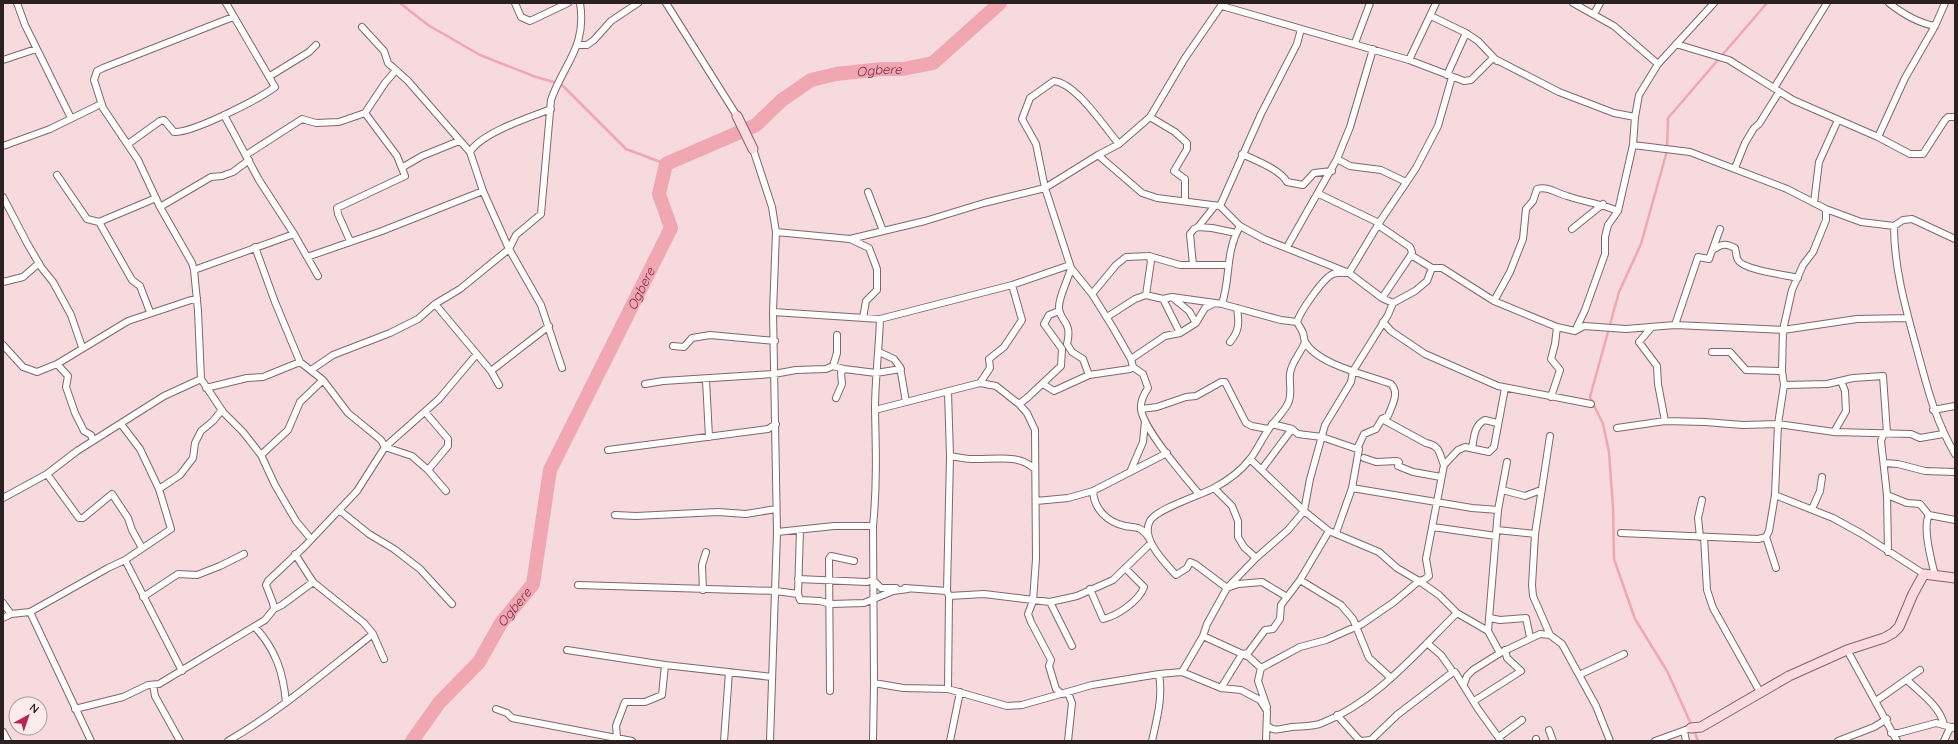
<svg xmlns="http://www.w3.org/2000/svg" width="1958" height="744" viewBox="0 0 1958 744" font-family="Quicksand,sans-serif">
  <style>
    .lines { fill: none; stroke-linecap: round; stroke-linejoin: round }
    .stream { stroke: #f0a7b2; stroke-width: 2.5 }
    .river { stroke: #f0a7b2; stroke-width: 14 }
    .street-casing { stroke: #7f676b; stroke-width: 8 }
    .secondary-casing { stroke: #7f676b; stroke-width: 11 }
    .street { stroke: #fff; stroke-width: 6 }
    .secondary { stroke: #fddae0; stroke-width: 9 }
    .labels { text-anchor: middle; stroke-width: 4; stroke-linejoin: round; paint-order: stroke }
    .water-label { font-size: 13px; font-style: italic; fill: #7d283e; stroke: #fcebed }
  </style>
  <rect width="100%" height="100%" fill="#f6dade"/>
  <g class="lines">
    <path class="stream" d="M400 3 428 25 480 55 536 77 561 84 626 149 666 164
      M1692 726 1667 671 1635 619 1614 559 1613 507 1609 452 1603 424 1590 397 1619 292 1641 244 1667 151 1668 118 1767 3
      M1694 730 1698 741"/>
    <path class="river" id="s1" d="M412 741 439 703 479 662 501 623 533 584 550 470 671 228 659 194 666 164 756 125 782 100 811 80 836 74 882 69H903L933 63 1000 3"/>
    <defs>
      <path id="street" d="M17 3 25 25 71 118
        M515 3 521 17 530 21 568 3
        M666 3 737 116
        M1573 3 1614 26 1658 64
        M1889 3C1903 14 1918 23 1935 26
        M1222 6 1409 60 1464 81 1471 80 1493 58 1559 92 1614 113 1635 117
        M1594 14 1600 3
        M1431 16 1466 33 1478 41 1497 61
        M233 17 103 68 97 71 94 80 103 108 138 160 160 207 192 263 194 270 198 311 201 379 223 412 243 432 261 455 275 485 296 521 311 539
        M362 27 384 51 388 63 408 81 470 152 483 191 509 249 541 305 562 368
        M1355 43 1370 3
        M1676 44 1729 60 1793 100 1878 137 1910 154H1923L1945 120 1948 117H1955
        M578 45H587L594 40 611 21 638 3
        M3 60 36 49
        M1409 60 1436 3
        M1447 75 1466 33
        M270 76 309 52 316 45
        M1774 88 1827 3
        M224 115 259 180 294 234 318 276
        M1150 117 1175 132 1187 143V149L1174 171 1185 179V201
        M1878 137 1905 78 1935 26 1945 3
        M128 144 160 121 164 120 174 132C193 133 259 99 275 87L226 3
        M1119 144C1104 127 1077 84 1054 81L1030 98 1022 119 1036 144 1045 188 1071 268 1092 294 1112 326 1131 359 1133 367 1143 374 1148 388C1144 394 1140 401 1141 409 1143 429 1185 477 1199 494
        M1633 145 1690 152 1787 189 1826 209 1861 222 1894 226 1903 220 1912 219 1955 239
        M3 146 50 129 101 104
        M753 149 772 207 776 232 773 312 777 532 834 526H873L874 683 903 688 948 689 1007 706 1022 705 1092 685 1159 674 1182 672 1221 688 1241 690 1260 700 1267 711 1266 741
        M470 152C481 133 530 117 551 109
        M1242 154C1255 160 1281 170 1287 182L1303 185 1314 173 1332 171
        M246 155 302 119 316 123 339 122 365 113 385 83 396 70
        M1098 155 1142 193 1157 198 1220 206 1240 226 1264 239 1349 273 1382 298 1393 303
        M1337 159 1350 166 1381 170 1406 182
        M403 167 422 156 459 141
        M1735 168 1745 143 1754 128 1759 124 1779 92
        M57 175 87 219 99 222 156 198
        M868 192 883 231
        M1319 194 1379 223
        M3 197 27 243 41 267 53 282 71 315 82 347
        M1814 203 1819 162 1838 120
        M1220 206 1261 114 1297 44 1301 29
        M160 207 211 177 222 176 233 172 249 160
        M99 222 132 280 140 286 150 312
        M1378 225 1410 247 1412 252 1411 255 1432 268H1442L1494 301 1557 327 1575 331 1584 326 1626 329 1675 325 1783 330 1857 319 1908 318
        M1894 226C1894 267 1905 306 1916 346 1927 386 1934 418 1955 454
        M1198 227 1212 228 1236 233
        M1572 229 1603 204
        M776 232 850 239 925 221 984 203 1045 188 1098 155 1119 144 1150 117 1185 58 1223 3
        M850 239 869 248 877 269V290L866 301 863 318
        M350 241 338 214 337 208 405 176 397 156 365 113
        M255 247 275 302 300 362 323 380 348 413 381 440 385 447 412 456 428 470 446 491
        M1287 247 1337 159 1350 127 1373 49
        M1714 249C1722 244 1726 243 1735 248 1736 252 1736 257 1738 260 1743 270 1786 275 1798 278
        M307 257 382 231 483 191
        M1193 265 1190 234 1194 229 1198 227 1214 207
        M1071 268C1068 280 1059 296 1059 307 1059 322 1073 320 1067 344L1072 352 1083 359 1089 375
        M194 270 294 234
        M3 282 23 277 39 263
        M1092 294 1116 265 1126 257 1149 256 1180 265H1227
        M1146 295 1151 261 1149 256
        M1173 298 1189 311 1196 323
        M1382 298 1411 255
        M1163 299 1180 333
        M1494 301 1510 272 1523 239 1526 209 1533 201 1537 189C1548 186 1556 193 1567 196 1584 202 1600 203 1618 211
        M435 304 491 371 499 385
        M1222 304C1231 275 1225 253 1240 226
        M773 312 880 319 1012 285 1070 265
        M1107 317 1135 299 1146 295 1163 299 1172 297 1222 304 1281 320 1297 322
        M1383 322 1391 331 1425 354 1498 386 1591 404
        M1675 325 1698 257 1709 259 1720 229
        M1651 328 1639 342 1657 366 1658 384 1665 421
        M1575 331 1585 310 1605 254V237L1608 225 1618 211 1633 145 1635 117 1639 95 1658 64 1714 3
        M1230 342C1240 330 1239 322 1237 308
        M3 345 23 367 37 372 57 364 128 321 197 298
        M673 346 684 347 692 338 710 335 775 341
        M879 352 894 359 900 367 906 402
        M1712 352H1730L1746 370 1782 371
        M1131 359 1165 336 1180 333 1196 323 1205 308 1215 303
        M57 364 68 376 66 387 75 413 84 431 91 435 93 441
        M833 366 837 353V335
        M311 370 333 355 390 333 418 319 435 304 460 289 509 249 516 235 541 214 551 100C564 63 587 47 580 3
        M491 371 549 326
        M706 380 709 437
        M980 383 990 368 989 359 1004 347 1022 320 1012 285
        M645 384 663 381 774 374 796 370 826 369 833 366 844 369 876 373 901 369
        M1043 384 1054 391 1089 375 1130 369 1133 367
        M1784 385 1827 384 1853 378 1883 376 1887 433
        M206 388 247 378 263 377 300 362
        M948 392 950 456 947 591 949 596 948 689
        M1551 397 1560 370 1551 359 1555 344 1557 327
        M836 398 842 384 841 373 844 369
        M1019 404 1027 398 1061 366 1062 349 1044 324 1049 315 1059 311
        M1141 409 1157 407 1186 397 1196 396 1221 382H1225L1246 423 1252 426 1268 429
        M875 410 980 383 996 386 1019 404 1027 413 1035 430 1036 559 1033 601 1028 614 1031 622 1051 660 1049 666 1056 689 1062 694 1068 693 1072 703 1068 741
        M1933 410 1955 406
        M425 412 448 439V446L428 470
        M1382 419 1426 443C1441 446 1439 454 1444 465
        M1272 424 1292 429 1298 434 1322 437 1357 449
        M1617 428 1665 421 1705 422 1743 425 1778 424 1834 432 1911 434 1920 438 1943 434
        M1834 432 1846 411 1845 391 1841 381
        M1884 433 1881 441 1887 495 1888 552
        M1472 448C1474 438 1474 425 1485 420L1497 423
        M608 450 768 429 776 424
        M261 455 288 430 300 402 323 380
        M950 456C957 457 964 459 972 459 993 460 1018 453 1035 469
        M1364 458 1376 462 1397 461 1399 462 1398 466 1413 472 1441 477
        M1250 459 1304 511 1329 531 1379 552 1397 568 1419 581 1439 595 1457 613 1488 631 1500 653
        M1885 463 1898 464 1925 471 1955 472
        M1262 469 1292 429
        M1130 472 1143 442 1145 421
        M47 474 79 518H83L112 494 128 518 132 530 142 548
        M1214 488 1232 506 1238 521V537L1244 547 1256 558
        M1352 488 1472 508 1498 510
        M159 489 180 475 193 458 195 443 201 431 213 421 222 410
        M1502 490 1525 496 1541 490
        M1093 491C1094 509 1107 522 1125 526 1129 527 1137 527 1140 529 1144 531 1147 535 1149 538
        M1775 495 1833 518 1862 534 1924 574
        M1887 495 1907 503 1920 504 1929 515 1955 520
        M3 498 47 474 77 451 164 396 201 379
        M1036 501 1068 498 1093 491 1167 453
        M1812 509 1820 491 1822 477
        M339 510 369 534 394 549 420 569 452 604
        M615 515 636 516 718 512 746 514 776 509
        M1929 515C1922 528 1932 562 1935 576
        M873 526C877 487 876 449 875 410 875 380 879 349 880 319
        M1433 527 1496 536
        M1497 530 1535 534
        M1336 533 1352 488 1359 449H1357L1364 434 1376 429 1382 419 1388 416C1392 405 1400 393 1391 384 1368 375 1318 365 1305 342 1304 339 1304 336 1303 333 1302 330 1299 326 1297 322 1300 312 1323 278 1333 274 1338 272 1344 273 1349 273L1379 223 1416 168 1438 126 1452 77
        M1621 533 1758 539 1766 537 1769 531 1775 495 1778 424 1784 385 1782 371 1783 330 1792 290 1803 265 1813 252 1826 220V209
        M1700 537 1698 518 1702 500
        M1704 537 1707 590 1713 608 1760 692
        M1766 537 1776 568
        M295 554 313 582 364 623 373 634 384 659
        M125 560 182 671
        M798 579 867 582 873 580 881 588H896
        M1300 580 1341 605 1353 619 1369 658 1391 678
        M578 585 776 591 798 594 800 600 820 601 831 604 864 603 893 591 908 589
        M905 588 947 591
        M1090 589 1103 619C1117 616 1139 601 1144 587L1125 568
        M703 590 702 565 706 552
        M798 594 800 530
        M949 596 984 594 1050 602 1077 596 1113 580 1150 544
        M143 597 178 574 197 575 220 566 244 554
        M1287 597 1262 582 1238 584 1227 588 1195 564 1190 562 1187 568 1176 575C1165 563 1140 538 1150 521 1156 509 1201 495 1214 488 1227 481 1241 471 1250 459 1258 449 1263 436 1271 426 1276 419 1286 410 1289 401 1292 392 1289 384 1290 374 1291 362 1301 353 1305 342
        M1050 602 1072 646
        M3 603 11 614
        M274 609 282 605 313 582
        M30 612 91 741
        M3 618 11 614 30 612 108 568 125 560 171 529 159 489 140 449 121 424
        M1490 618 1500 620 1526 618 1530 637
        M255 627C276 650 283 672 286 702
        M1488 631 1498 510 1507 462
        M1550 635 1533 596 1532 585 1535 534 1550 436
        M1203 636 1249 657 1261 668 1258 681 1267 707
        M1427 643 1441 655 1453 672H1455L1478 709 1501 741
        M567 650 665 665 772 677
        M1847 650 1897 741
        M1261 668 1300 647 1326 640 1362 624 1394 602 1419 581 1425 579 1429 576 1426 559 1444 465 1458 450 1465 447 1489 452 1494 447 1505 388
        M1182 672 1203 636 1207 624 1227 588 1256 558 1288 530 1304 511 1310 479 1325 425 1351 382 1353 371 1388 315 1393 303 1415 291 1427 281 1432 268
        M1579 675 1624 654
        M1907 680C1921 693 1939 706 1944 724
        M1464 684 1467 676 1473 670 1500 653 1540 634 1550 635 1562 644 1596 706 1610 741
        M153 685 155 696 180 741
        M1221 688 1242 654 1248 653 1265 630 1273 629 1280 619 1281 605 1300 580 1329 531
        M830 691 829 559 831 556 854 561
        M1474 701 1521 671 1507 658 1505 650
        M1876 701 1920 670
        M75 709 123 697 148 685 159 684 265 620 274 609 273 603 266 585 268 581 305 546 357 491 385 447 439 399 476 355
        M496 709 507 713 512 718 632 741
        M1337 715 1360 741 1371 740
        M1267 725C1273 733 1283 728 1292 727 1302 726 1313 727 1322 723 1377 701 1416 653 1457 613
        M1549 730 1553 741
        M1684 731 1686 741
        M3 732 8 741
        M1891 733H1899L1936 723 1955 728
        M617 737 616 726 625 702H645L662 695 665 665
        M1499 737 1522 720
        M228 741C280 711 326 671 373 634
        M724 741 729 672
        M770 741 777 532
        M873 741 874 683
        M950 741 960 692
        M1152 741C1157 718 1163 698 1159 674
        M1370 741 1397 715 1453 672
        M1536 741V739
        M1655 741 1691 728
        M1838 741 1874 727 1887 719
        M1944 741 1949 730 1953 727"/>
      <path id="secondary" d="M737 116 753 149
        M1691 728 1701 727 1789 676 1847 650 1884 638 1893 633 1899 627 1913 594 1924 574 1955 578"/>
    </defs>
    <use href="#street" class="street-casing"/>
    <use href="#secondary" class="secondary-casing"/>
    <use href="#street" class="street"/>
    <use href="#secondary" class="secondary"/>
  </g>
  <g class="labels">
    <g class="water-label">
      <text dy="5" stroke="none"><textPath href="#s1" startOffset="890">Ogbere</textPath></text>
      <text dy="5" stroke="none"><textPath href="#s1" startOffset="517">Ogbere</textPath></text>
      <text dy="5" stroke="none"><textPath href="#s1" startOffset="169">Ogbere</textPath></text>
    </g>
  </g>
  <rect width="1958" height="744" fill="none" stroke="#2b2122" stroke-width="8"/>
  <g transform="translate(28 716) rotate(40)"><circle r="19" fill="#fcebed" stroke="#a89a9c"/>
  <path d="M0-3L7 15L0 10L-7 15Z" fill="#b62653"/>
  <text y="-6" font-size="11" font-weight="bold" text-anchor="middle" fill="#2b2122">N</text>
  </g>
</svg>
